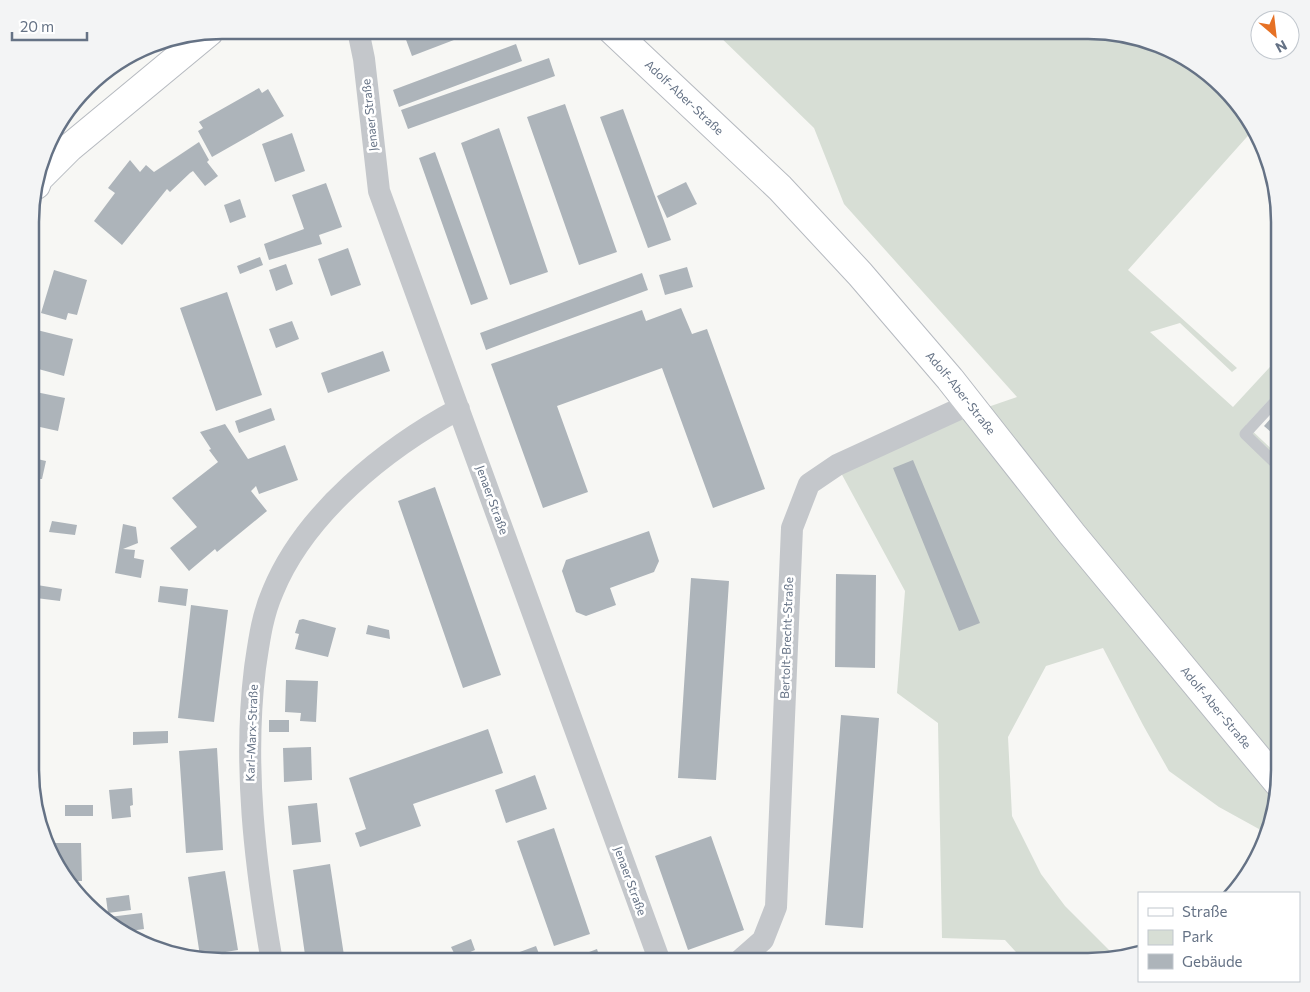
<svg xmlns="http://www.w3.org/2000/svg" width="1310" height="992" viewBox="0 0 1310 992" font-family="Commissioner,sans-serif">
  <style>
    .green { fill: #d7ded5 }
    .building { fill: #adb4ba }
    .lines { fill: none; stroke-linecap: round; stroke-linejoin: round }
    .secondary-casing { stroke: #b6bac0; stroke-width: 30 }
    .lane { stroke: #c4c7cb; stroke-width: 11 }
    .street { stroke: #c4c7cb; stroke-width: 22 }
    .secondary { stroke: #fff; stroke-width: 28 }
    .labels { text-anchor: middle; stroke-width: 5; stroke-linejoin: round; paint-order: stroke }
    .street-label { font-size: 12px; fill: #657285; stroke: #fff }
    .rim { fill: none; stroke: #657285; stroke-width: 2.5 }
  </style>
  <rect width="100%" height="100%" fill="#f7f7f4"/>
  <path class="green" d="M713 30H1101L1161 44 1214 77 1254 129 1128 270 1237 368 1232 372 1180 323 1150 332 1233 407 1280 356V388L1246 425 1280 457V783L1268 834 1219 807 1169 771 1143 725 1103 648 1046 666 1008 737 1012 816 1041 874 1065 906 1115 956 1088 962H1025L1005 940 942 938 938 723 897 693 905 591 834 460 1017 397 844 204 814 128Z"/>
  <path class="building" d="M407 30H480L412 56 405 37 409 35Z
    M516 44 522 61 399 107 393 90Z
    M549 58 555 76 408 129 401 110Z
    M259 88 262 93 268 89 284 116 212 157 198 131 203 128 199 122Z
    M565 104 617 252 579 265 527 117Z
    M623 109 671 240 648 248 600 117Z
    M499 128 548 272 510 285 461 143Z
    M292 133 305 171 275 182 262 144Z
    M199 142 209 160 207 162 218 176 205 186 193 171 190 173 170 192 167 189 122 245 94 221 115 193 108 188 130 160 140 172 146 165 154 172Z
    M435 152 488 299 471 305 419 158Z
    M686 182 697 204 667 218 657 196Z
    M326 183 342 227 319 235 322 244 269 260 264 244 304 229 292 195Z
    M240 199 246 217 230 223 224 205Z
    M348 248 361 285 331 296 318 259Z
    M260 257 263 265 240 274 237 266Z
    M286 264 293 284 276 291 269 270Z
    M687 267 693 287 665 295 659 275Z
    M54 270 87 280 77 315 68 313 66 320 41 313Z
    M642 273 648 290 486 350 480 333Z
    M227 292 262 395 216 411 180 308Z
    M681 308 692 334 707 329 765 489 713 508 662 368 557 406 588 492 543 508 491 364 642 310 646 321Z
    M292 321 299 339 276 348 269 329Z
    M37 330 73 339 64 376 31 367V351Z
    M383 351 390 371 328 393 321 373Z
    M31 391 65 398 58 431 31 425Z
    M271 408 275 420 239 433 235 421Z
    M1280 408V440L1264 426Z
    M225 424 248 459 285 445 298 480 259 494 256 486 251 491 267 511 217 552 215 549 189 571 170 548 197 527 172 498 218 462 209 450 211 449 200 432Z
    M31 452 35 453 33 458 46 461 42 479H39L35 495 31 494Z
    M913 460 980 623 959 631 893 468Z
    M435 487 501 675 463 688 398 501Z
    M52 521 77 525 75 535 49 532Z
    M123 524 136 527 138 543 123 549 135 550 134 558 144 560 141 578 115 573Z
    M649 531 659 561 654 572 610 588 616 605 586 616 576 612 562 571 566 560Z
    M31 535 36 539 35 545 31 549Z
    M836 574 876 575 875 668 835 667Z
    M691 578 729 581 716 780 678 778Z
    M37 585 62 589 60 601 36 598Z
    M160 586 188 589 186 606 158 602Z
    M191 605 228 610 214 722 178 718Z
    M303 619 336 628 328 657 295 649 299 634 295 633 299 620Z
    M368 625 389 630 390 639 366 634Z
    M286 680 318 681 316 722 300 721 301 713 285 712Z
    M31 696 40 697 39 710 31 709Z
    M841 715 879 718 863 928 825 925Z
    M269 720H289V732H269Z
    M488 729 503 773 413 804 421 826 360 847 355 833 366 829 349 778Z
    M168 731V743L133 745V732Z
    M311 747 312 780 284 782 283 748Z
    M217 748 223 850 186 853 179 751Z
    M535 775 547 809 506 823 495 790Z
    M132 788 133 805 130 806 131 817 112 819 109 790Z
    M317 803 321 842 292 845 288 806Z
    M65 805H93V816H65Z
    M554 828 590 934 554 946 517 841Z
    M711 836 744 930 688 950 655 856Z
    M53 843H81L82 881H69L52 858Z
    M330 864 345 962H306L293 870Z
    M225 871 238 950 200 956 188 877Z
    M129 895 131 910 108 913 106 898Z
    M142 913 144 929 123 932 110 924 109 917Z
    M471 939 475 950 463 955 465 962H452L451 959 456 957 451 947Z
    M536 946 541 959 520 962 517 953Z
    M597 949 601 962H563Z"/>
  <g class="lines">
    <defs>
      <g id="secondary">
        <path id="s1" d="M612 30 780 188 860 274 950 379 1072 534 1279 784"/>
        <path d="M36 185 38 179 69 148 209 32"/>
      </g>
    </defs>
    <use href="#secondary" class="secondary-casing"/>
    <path class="lane" d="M1280 471 1276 464 1245 434 1280 396
      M749 954 767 962"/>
    <path class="street" d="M358 30 364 59 379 191 660 962
      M272 962C255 865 243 765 255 668 259 641 262 616 273 591 305 513 386 448 459 409
      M738 962 763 940 776 907 792 528 809 484 837 465 970 404"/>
    <use href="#secondary" class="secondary"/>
  </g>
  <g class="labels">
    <g class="street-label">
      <text dy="4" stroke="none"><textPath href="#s1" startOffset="99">Adolf-Aber-Straße</textPath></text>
      <text transform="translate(370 115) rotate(-96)" y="4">Jenaer Straße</text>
      <text dy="4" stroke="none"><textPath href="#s1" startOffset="504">Adolf-Aber-Straße</textPath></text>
      <text transform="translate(492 500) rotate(70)" y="4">Jenaer Straße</text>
      <text transform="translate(787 638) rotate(-88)" y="4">Bertolt-Brecht-Straße</text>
      <text dy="4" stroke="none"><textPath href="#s1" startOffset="909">Adolf-Aber-Straße</textPath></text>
      <text transform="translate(252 733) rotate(-88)" y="4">Karl-Marx-Straße</text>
      <text transform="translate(630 881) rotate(70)" y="4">Jenaer Straße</text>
    </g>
  </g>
  <path d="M0 0H1310V992H0ZM222 39H1088A183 183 0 0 1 1271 222V770A183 183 0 0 1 1088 953H222A183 183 0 0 1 39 770V222A183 183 0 0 1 222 39Z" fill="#f3f4f5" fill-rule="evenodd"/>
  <path class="rim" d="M222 39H1088A183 183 0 0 1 1271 222V770A183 183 0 0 1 1088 953H222A183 183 0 0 1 39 770V222A183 183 0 0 1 222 39Z"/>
  <rect x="1138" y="892" width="162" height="90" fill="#ffffff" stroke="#c1c7ce"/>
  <rect x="1148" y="908" width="25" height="8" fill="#ffffff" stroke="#c1c7ce"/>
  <text x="1182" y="917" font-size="15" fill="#657285">Straße</text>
  <rect x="1148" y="930" width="25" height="15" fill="#d7ded5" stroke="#c1c7ce"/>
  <text x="1182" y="942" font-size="15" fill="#657285">Park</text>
  <rect x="1148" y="954" width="25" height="15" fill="#adb4ba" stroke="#c1c7ce"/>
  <text x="1182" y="967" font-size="15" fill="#657285">Gebäude</text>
  <g transform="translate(1275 35) rotate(152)"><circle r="24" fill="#ffffff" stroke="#c1c7ce"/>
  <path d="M0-4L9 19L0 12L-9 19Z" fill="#e67125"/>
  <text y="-8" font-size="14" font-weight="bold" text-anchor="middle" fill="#657285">N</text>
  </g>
  <path d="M12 32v8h75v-8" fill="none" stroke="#657285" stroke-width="2.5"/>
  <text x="20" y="32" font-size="15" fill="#657285" stroke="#ffffff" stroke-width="4" paint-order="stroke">20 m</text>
</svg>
